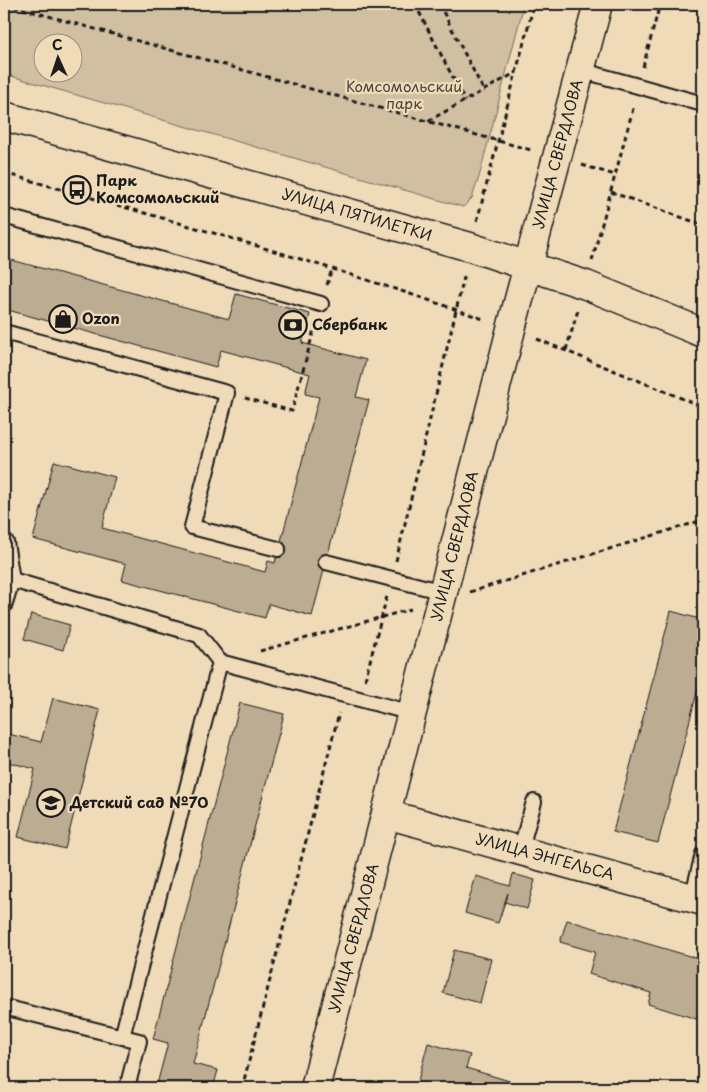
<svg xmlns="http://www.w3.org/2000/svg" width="707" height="1092" viewBox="0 0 707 1092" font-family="'Playpen Sans',sans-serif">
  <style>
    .green { fill: #d1bfa2; stroke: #766e5f; fill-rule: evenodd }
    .building { fill: #bcac92; stroke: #1c1c1c }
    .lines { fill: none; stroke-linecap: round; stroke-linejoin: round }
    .lane-casing { stroke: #1c1c1c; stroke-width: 18 }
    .street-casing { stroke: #1c1c1c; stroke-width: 31 }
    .secondary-casing { stroke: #1c1c1c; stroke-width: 31 }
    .path { stroke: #1c1c1c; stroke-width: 3; stroke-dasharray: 5 4; stroke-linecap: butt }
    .lane { stroke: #f0dbb9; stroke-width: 14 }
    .street { stroke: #f0dbb9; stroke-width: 28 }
    .secondary { stroke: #f0dbb9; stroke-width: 28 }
    .labels { text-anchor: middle; stroke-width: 4.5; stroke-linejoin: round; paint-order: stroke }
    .park-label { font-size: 15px; fill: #49453e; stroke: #f0dbb9 }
    .street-label { font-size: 15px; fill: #1c1c1c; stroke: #f0dbb9 }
    .poi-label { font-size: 15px; font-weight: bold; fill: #1c1c1c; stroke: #f0dbb9; text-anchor: start }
  </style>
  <rect width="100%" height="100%" fill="#f0dbb9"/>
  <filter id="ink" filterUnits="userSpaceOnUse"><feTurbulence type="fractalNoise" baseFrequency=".02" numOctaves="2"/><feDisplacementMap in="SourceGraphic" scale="10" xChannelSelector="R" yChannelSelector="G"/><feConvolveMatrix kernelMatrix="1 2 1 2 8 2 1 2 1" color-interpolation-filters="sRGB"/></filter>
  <g filter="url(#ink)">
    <path class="green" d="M4 4H524L479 177 472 198 463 207 4 74ZM42 42H72V72H42Z"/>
    <path class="building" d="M4 258 229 319 236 294 310 314 302 343 366 360 356 397 369 400 328 554 320 556 317 560 320 568 324 570 312 616 269 604 265 618 122 580 126 564 33 539 54 461 115 477 102 528 265 572 268 561 275 563 276 558 281 557 286 552V546L281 541 319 397 305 394 310 374 221 350 216 367 4 309Z
      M671 611 703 620V669L658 843 613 832Z
      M31 614 70 625 63 650 24 639Z
      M53 698 100 710 65 849 18 837 35 769 4 761V733L41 742Z
      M240 703 284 714 193 1064 218 1070 213 1088H156L168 1043 153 1039Z
      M513 874 535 880 527 909 505 902 508 893 498 923 465 913 476 876 510 886Z
      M567 920 703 960V1021L648 1004 651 993 589 974 595 952 560 942Z
      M454 950 491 959 480 1003 443 993Z
      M428 1043 470 1055 466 1068 516 1083 515 1088H416Z"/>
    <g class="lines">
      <defs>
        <path id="lane" d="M580 70 703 104
          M4 216 321 304
          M4 332 227 393 192 527 278 549
          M4 541 6 542 12 580 199 635 220 662 412 713
          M326 562 443 592
          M4 606 12 580
          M520 851 534 802
          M692 898 703 854
          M4 1007 139 1041 127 1088
          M122 1037 220 662"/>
        <path id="street" d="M386 814 703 901"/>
        <path id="secondary" d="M4 116 470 247 586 285 703 333
          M315 1088 511 329 598 4"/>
      </defs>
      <use href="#lane" class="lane-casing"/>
      <use href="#street" class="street-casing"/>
      <use href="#secondary" class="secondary-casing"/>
      <path class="path" d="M5 4 531 150
        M415 4 465 101
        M439 4 484 91
        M643 67 660 4
        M428 121 517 72
        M582 165 615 175
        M4 173C166 219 328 264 486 320
        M611 192 703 225
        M477 221 534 4
        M592 261 634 105
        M327 285 332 269
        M537 339 703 407
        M566 350 578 310
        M245 398 292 411 316 322
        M396 561 465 273
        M470 592 703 520
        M260 651 411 609
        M365 680 387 596
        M242 1088 339 713"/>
      <use href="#lane" class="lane"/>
      <use href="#street" class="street"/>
      <use href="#secondary" class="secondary"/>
    </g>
  </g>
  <defs>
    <symbol id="bus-ring" viewBox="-11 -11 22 22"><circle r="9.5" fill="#f0dbb9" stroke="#1c1c1c" stroke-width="1.5"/><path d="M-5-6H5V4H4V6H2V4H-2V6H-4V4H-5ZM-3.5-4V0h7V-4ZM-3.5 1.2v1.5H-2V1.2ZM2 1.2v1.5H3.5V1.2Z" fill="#1c1c1c"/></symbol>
    <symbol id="shop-ring" viewBox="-11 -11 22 22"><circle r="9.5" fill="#f0dbb9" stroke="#1c1c1c" stroke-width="1.5"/><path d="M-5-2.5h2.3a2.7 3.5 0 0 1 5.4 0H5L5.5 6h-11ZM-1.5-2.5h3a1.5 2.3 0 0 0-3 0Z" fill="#1c1c1c"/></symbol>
    <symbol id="bank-ring" viewBox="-11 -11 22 22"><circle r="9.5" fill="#f0dbb9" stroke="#1c1c1c" stroke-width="1.5"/><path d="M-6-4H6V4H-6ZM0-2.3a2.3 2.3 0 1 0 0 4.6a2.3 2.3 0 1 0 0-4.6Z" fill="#1c1c1c"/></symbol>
    <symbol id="school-ring" viewBox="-11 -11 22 22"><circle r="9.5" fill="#f0dbb9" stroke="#1c1c1c" stroke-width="1.5"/><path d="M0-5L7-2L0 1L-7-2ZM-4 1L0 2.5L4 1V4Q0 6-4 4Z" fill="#1c1c1c"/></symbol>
  </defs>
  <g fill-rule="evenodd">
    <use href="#bus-ring" x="61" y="174" width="32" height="32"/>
    <use href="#shop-ring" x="47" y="303" width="32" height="32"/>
    <use href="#bank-ring" x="277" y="309" width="32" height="32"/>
    <use href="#school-ring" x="35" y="787" width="32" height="32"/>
  </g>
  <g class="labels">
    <g class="park-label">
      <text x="404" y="92">Комсомольский<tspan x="404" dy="17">парк</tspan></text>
    </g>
    <g class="street-label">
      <text transform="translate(558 154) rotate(-75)" y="5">УЛИЦА СВЕРДЛОВА</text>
      <text transform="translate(357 215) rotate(16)" y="5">УЛИЦА ПЯТИЛЕТКИ</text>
      <text transform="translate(455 546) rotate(-76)" y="5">УЛИЦА СВЕРДЛОВА</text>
      <text transform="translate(545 857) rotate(15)" y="5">УЛИЦА ЭНГЕЛЬСА</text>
      <text transform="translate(354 938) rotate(-75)" y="5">УЛИЦА СВЕРДЛОВА</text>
    </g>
    <g class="poi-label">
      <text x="96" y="186">Парк<tspan x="96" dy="17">Комсомольский</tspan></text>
      <text x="82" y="324">Ozon</text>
      <text x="312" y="330">Сбербанк</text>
      <text x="70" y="808">Детский сад №70</text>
    </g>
  </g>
  <rect width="707" height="1092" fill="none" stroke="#f0dbb9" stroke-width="20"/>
  <rect x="10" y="10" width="687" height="1072" fill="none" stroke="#1c1c1c" stroke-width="2" filter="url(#ink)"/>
  <g transform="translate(58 58) rotate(357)"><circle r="24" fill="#f0dbb9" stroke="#9b8f7a"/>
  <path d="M0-4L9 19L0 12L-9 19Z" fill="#1c1c1c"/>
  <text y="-8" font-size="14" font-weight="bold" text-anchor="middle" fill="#1c1c1c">С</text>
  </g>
</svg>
